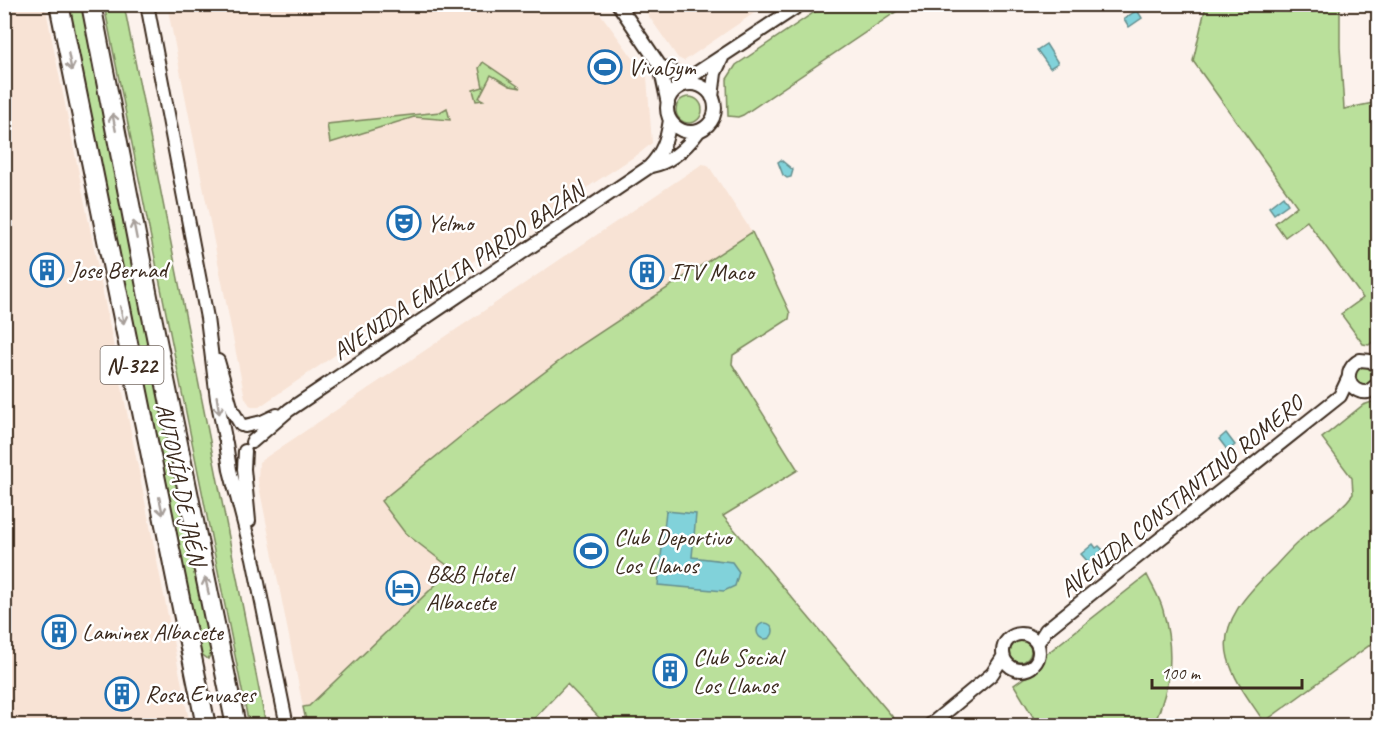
<svg xmlns="http://www.w3.org/2000/svg" width="1383" height="730" viewBox="0 0 1383 730" font-family="Caveat,sans-serif">
  <style>
    .built { fill: #f8e3d5 }
    .green { fill: #bae09b; stroke: #7a855c; stroke-width: 1.5 }
    .water { fill: #81d2da; stroke: #658f8f; stroke-width: 1.5 }
    .lines { fill: none; stroke-linecap: round; stroke-linejoin: round }
    .tertiary-casing { stroke: #3b2a1e; stroke-width: 16 }
    .motorway-casing { stroke: #3b2a1e; stroke-width: 22 }
    .tertiary { stroke: #fff; stroke-width: 12 }
    .motorway { stroke: #fff; stroke-width: 18 }
    .oneway { stroke: #a79f9a }
    .labels { text-anchor: middle; stroke-width: 5; stroke-linejoin: round; paint-order: stroke }
    .shield { fill: #fff; stroke: #766a62; stroke-width: 1.5 }
    .shield-label { font-size: 22px; font-weight: bold; fill: #3b2a1e }
    .poi-label { font-size: 24px; fill: #3b2a1e; stroke: #fff; text-anchor: start }
    .street-label { font-size: 24px; fill: #3b2a1e; stroke: #fff }
  </style>
  <rect width="100%" height="100%" fill="#fcf2ec"/>
  <filter id="ink" filterUnits="userSpaceOnUse"><feTurbulence type="fractalNoise" baseFrequency=".0167" numOctaves="2"/><feDisplacementMap in="SourceGraphic" scale="12" xChannelSelector="R" yChannelSelector="G"/><feConvolveMatrix kernelMatrix="1 2 1 2 8 2 1 2 1" color-interpolation-filters="sRGB"/></filter>
  <g filter="url(#ink)">
    <path class="built" d="M4 5H45L190 725H5Z
      M167 5H594L647 77 652 143 640 153 454 274 259 407H251L245 398Z
      M757 5 760 9 684 61 678 58 641 5Z
      M702 164 708 165 752 232 578 347 481 420 382 501 405 533 452 569 309 706 303 707 258 481 259 462Z"/>
    <path class="green" d="M65 5H82L213 649 208 659 200 653Z
      M104 5H124L266 725H249Z
      M825 5H906L743 115 738 117 728 116 727 79 736 65Z
      M1206 5H1340V47L1344 109 1378 102V337L1369 345 1363 344 1341 314 1363 298 1307 221 1285 237 1275 223 1297 206 1193 61Z
      M483 62 521 88 510 86 491 75 479 98 483 100 476 101 473 90 483 87 479 68Z
      M676 110a13 13 0 1 1 26 0a13 13 0 1 1-26 0Z
      M447 108 450 120 414 117 330 143 327 124 440 112Z
      M752 232 790 313 789 319 733 355 732 364 798 470 723 516 896 721 890 726 606 725 567 684 528 725H307L303 707 309 706 452 569 405 533 381 501 481 420 578 347Z
      M1355 376a9 9 0 1 1 18 0a9 9 0 1 1-18 0Z
      M1378 400V639L1264 722C1251 702 1234 681 1228 658 1218 620 1252 589 1276 565 1285 555 1295 544 1305 536 1321 521 1340 512 1353 494L1352 478 1322 438 1363 405Z
      M1147 575C1152 586 1160 598 1163 610 1175 654 1171 684 1154 725H1038L1014 685 1038 668 1044 656Z
      M1009 651a11 11 0 1 1 22 0a11 11 0 1 1-22 0Z"/>
    <path class="water" d="M1137 10 1142 18 1129 27 1124 19Z
      M1046 44 1058 63 1050 68 1037 50Z
      M781 160 793 170 791 177 787 178 783 175 778 162Z
      M1283 196 1288 204 1274 214 1269 207Z
      M1226 433 1235 445 1228 451 1219 439Z
      M666 511 696 514 692 557 732 562 739 572 735 586 724 591 658 585Z
      M1093 544 1096 548 1099 546 1103 550 1088 562 1081 554Z
      M757 631a8 8 0 1 1 16 0a8 8 0 1 1-16 0Z"/>
    <g class="lines">
      <defs>
        <path id="tertiary" d="M147 4 207 318 217 399 225 438
          M618 4 660 66 668 104
          M660 66 672 71 690 84
          M691 84 692 76 801 4
          M667 108a24 24 0 1 1 48 0a24 24 0 1 1-48 0Z
          M712 97 715 73 722 58
          M651 166C671 163 687 147 699 131
          M218 361 232 410 241 425
          M1378 367 1371 361 1360 360C1341 370 1348 394 1368 392L1378 384
          M245 426 262 422 277 415
          M252 442 289 410 649 167C663 153 667 139 670 120
          M226 443 230 470 253 558 287 726
          M245 451 244 469 249 521
          M1003 652a18 18 0 1 1 36 0a18 18 0 1 1-36 0Z
          M1037 644 1046 630 1092 593 1340 396 1348 379
          M929 726 992 674 1003 657"/>
        <path id="motorway" d="M59 4 206 726
          M91 4 150 307 236 726"/>
      </defs>
      <use href="#tertiary" class="tertiary-casing"/>
      <use href="#motorway" class="motorway-casing"/>
      <use href="#tertiary" class="tertiary"/>
      <use href="#motorway" class="motorway"/>
    </g>
    <defs><path id="oneway-shaft" d="M-6 0H5M1.5-3L5.5 0L1.5 3" fill="none" stroke-width="1.6" stroke-linecap="round" stroke-linejoin="round" transform="scale(1.5)"/></defs>
    <g class="oneway">
      <use href="#oneway-shaft" transform="translate(70 62) rotate(79)"/>
      <use href="#oneway-shaft" transform="translate(114 122) rotate(-101)"/>
      <use href="#oneway-shaft" transform="translate(135 230) rotate(-101)"/>
      <use href="#oneway-shaft" transform="translate(122 315) rotate(78)"/>
      <use href="#oneway-shaft" transform="translate(218 405) rotate(81)"/>
      <use href="#oneway-shaft" transform="translate(161 506) rotate(78)"/>
      <use href="#oneway-shaft" transform="translate(207 586) rotate(-102)"/>
    </g>
  </g>
  <defs>
    <symbol id="stadium-ring" viewBox="-11 -11 22 22"><circle r="9.5" fill="#fff" stroke="#1f6fb2" stroke-width="1.5"/><path d="M0-5a6.5 5 0 1 0 0 10a6.5 5 0 1 0 0-10ZM-3.5-1.8h7v3.6h-7Z" fill="#1f6fb2"/></symbol>
    <symbol id="theatre-ring" viewBox="-11 -11 22 22"><circle r="9.5" fill="#fff" stroke="#1f6fb2" stroke-width="1.5"/><path d="M-5-5.5Q0-4 5-5.5V0Q5 5 0 6Q-5 5-5 0ZM-3.3-2.5H-1v1.5H-3.3ZM1-2.5H3.3v1.5H1ZM-2.8 1Q0 5.5 2.8 1Z" fill="#1f6fb2"/></symbol>
    <symbol id="building-ring" viewBox="-11 -11 22 22"><circle r="9.5" fill="#fff" stroke="#1f6fb2" stroke-width="1.5"/><path d="M-4-6H4V6H1V3H-1V6H-4ZM-2.5-4.3h1.7v1.8h-1.7ZM.8-4.3h1.7v1.8H.8ZM-2.5-1h1.7V.8h-1.7ZM.8-1h1.7V.8H.8Z" fill="#1f6fb2"/></symbol>
    <symbol id="hotel-ring" viewBox="-11 -11 22 22"><circle r="9.5" fill="#fff" stroke="#1f6fb2" stroke-width="1.5"/><path d="M-6-4.5h1.5V1H6V5H4.5V3h-9V5H-6ZM-4 0a1.8 1.8 0 1 1 3.6 0ZM.5 0V-2.5h3Q6-2.5 6 0Z" fill="#1f6fb2"/></symbol>
  </defs>
  <g fill-rule="evenodd">
    <use href="#stadium-ring" x="586" y="48" width="38" height="38"/>
    <use href="#theatre-ring" x="385" y="204" width="38" height="38"/>
    <use href="#building-ring" x="28" y="251" width="38" height="38"/>
    <use href="#building-ring" x="628" y="253" width="38" height="38"/>
    <use href="#stadium-ring" x="572" y="532" width="38" height="38"/>
    <use href="#hotel-ring" x="384" y="569" width="38" height="38"/>
    <use href="#building-ring" x="40" y="613" width="38" height="38"/>
    <use href="#building-ring" x="651" y="652" width="38" height="38"/>
    <use href="#building-ring" x="103" y="675" width="38" height="38"/>
  </g>
  <g class="labels">
    <rect class="shield" x="100.5" y="346" width="63" height="38" rx="4.5"/>
    <g class="shield-label">
      <text x="132" y="373">N-322</text>
    </g>
    <g class="poi-label">
      <text x="628" y="75">VivaGym</text>
      <text x="427" y="231">Yelmo</text>
      <text x="70" y="278">Jose Bernad</text>
      <text x="670" y="280">ITV Maco</text>
      <text x="614" y="545">Club Deportivo<tspan x="614" dy="28">Los Llanos</tspan></text>
      <text x="426" y="582">B&amp;B Hotel<tspan x="426" dy="28">Albacete</tspan></text>
      <text x="82" y="640">Laminex Albacete</text>
      <text x="693" y="665">Club Social<tspan x="693" dy="28">Los Llanos</tspan></text>
      <text x="145" y="702">Rosa Envases</text>
    </g>
    <g class="street-label">
      <text transform="translate(458 271) rotate(-34)" y="8">AVENIDA EMILIA PARDO BAZÁN</text>
      <text transform="translate(181 484) rotate(78)" y="8">AUTOVÍA DE JAÉN</text>
      <text transform="translate(1181 496) rotate(-39)" y="8">AVENIDA CONSTANTINO ROMERO</text>
    </g>
  </g>
  <rect width="1383" height="730" fill="none" stroke="#fff" stroke-width="24"/>
  <rect x="12" y="12" width="1359" height="706" fill="none" stroke="#3b2a1e" stroke-width="2" filter="url(#ink)"/>
  <path d="M1152 679v9h150v-9" fill="none" stroke="#3b2a1e" stroke-width="3"/>
  <text x="1161" y="679" font-size="18" fill="#3b2a1e" stroke="#ffffff" stroke-width="4.5" paint-order="stroke">100 m</text>
</svg>
